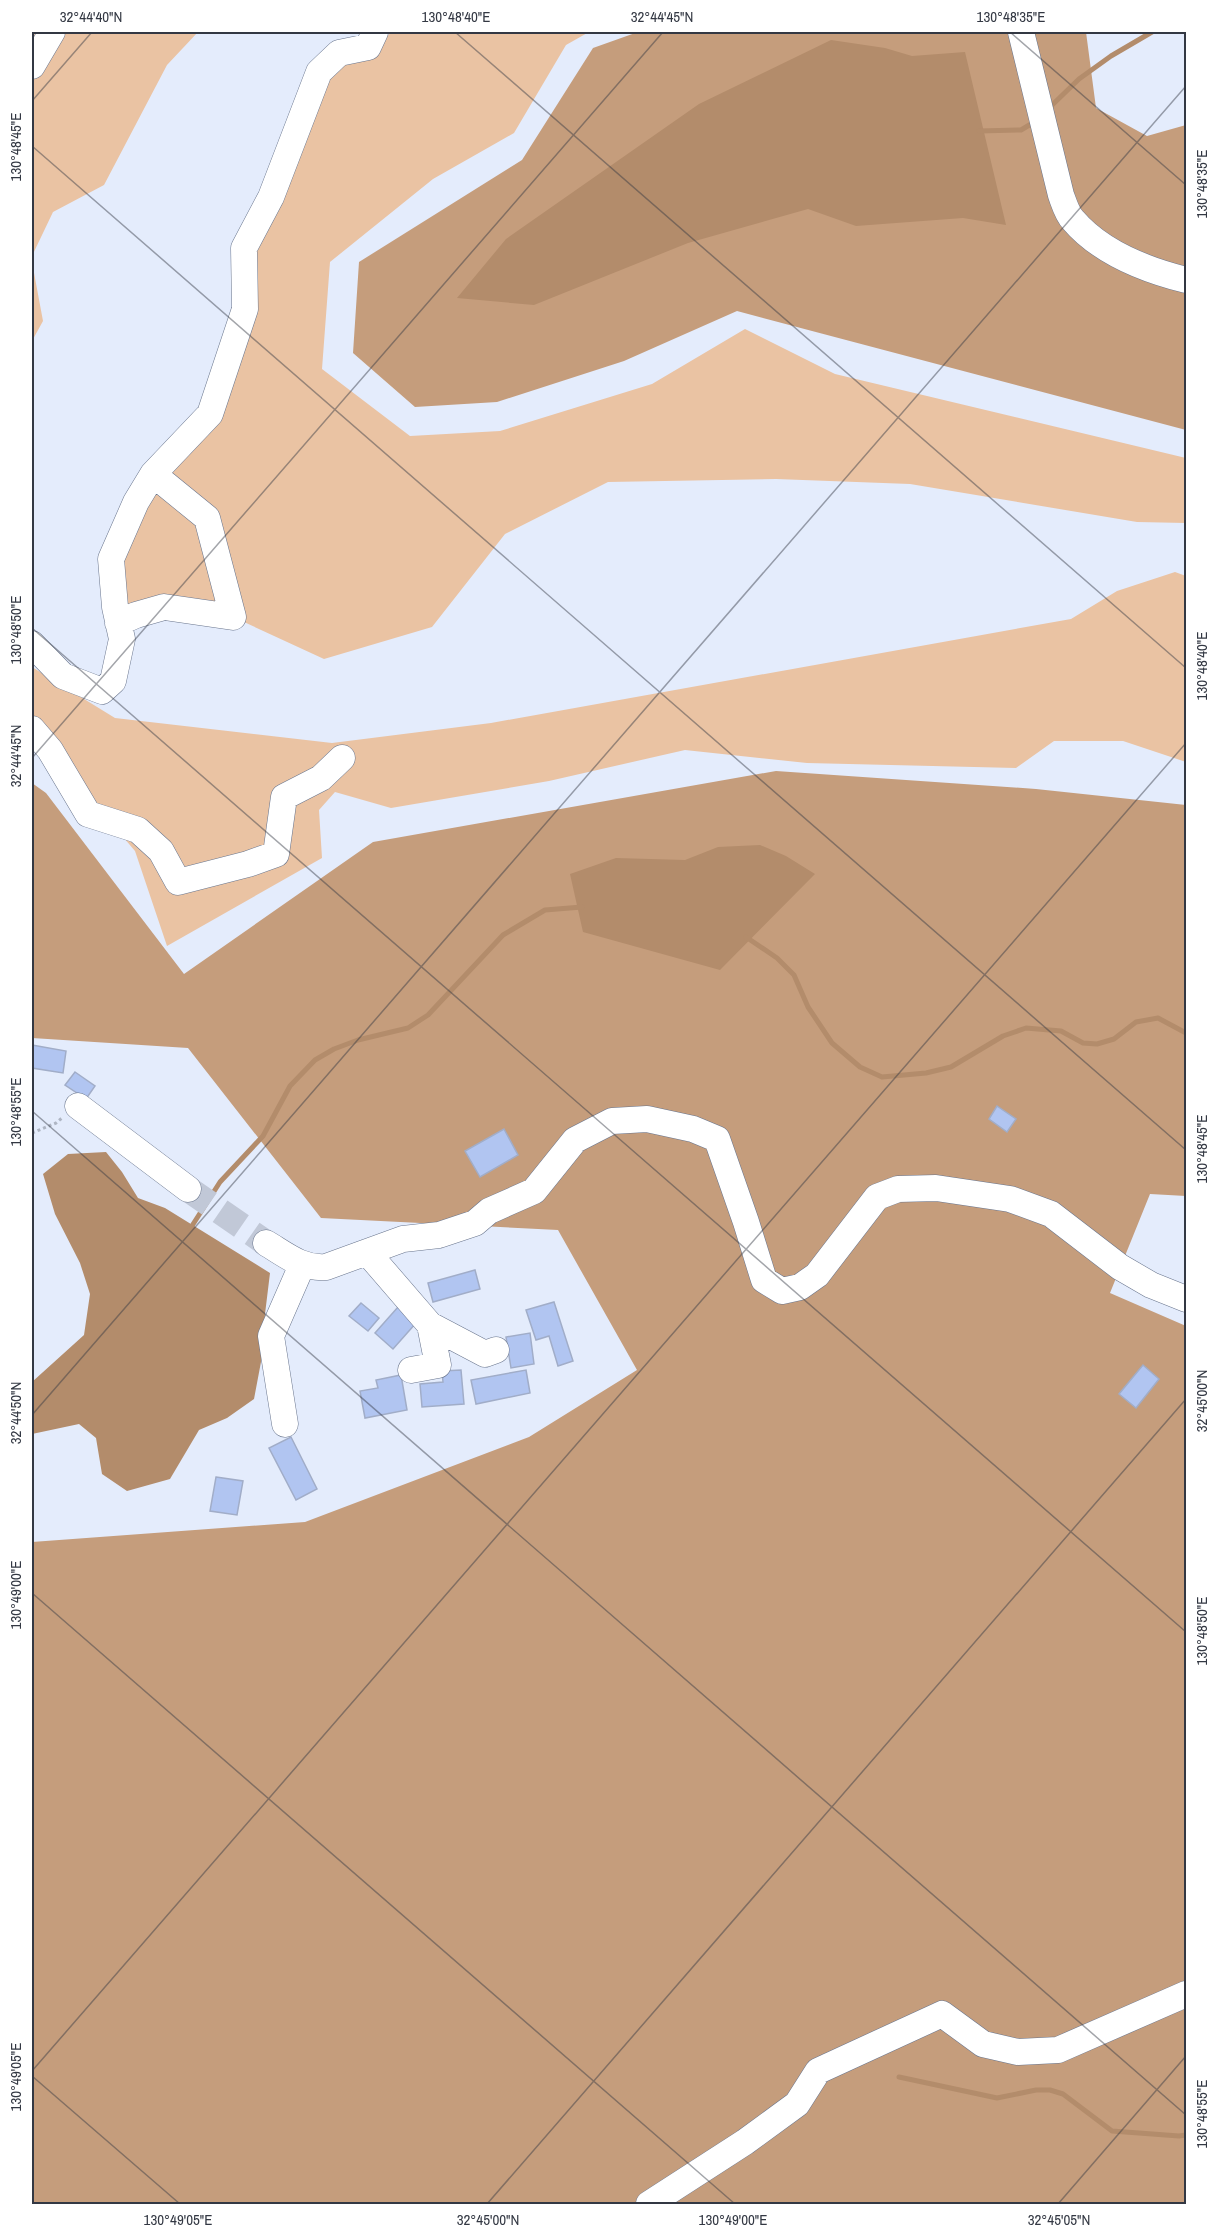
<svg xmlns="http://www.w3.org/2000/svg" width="1218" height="2236" viewBox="0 0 1218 2236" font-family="'Archivo Narrow',sans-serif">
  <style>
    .green { fill: #eac3a3 }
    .forest { fill: #c59d7c }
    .water { fill: #b38c6b }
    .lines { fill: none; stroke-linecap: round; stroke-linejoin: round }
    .stream { stroke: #b38c6b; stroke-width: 5 }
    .building { fill: #b1c5f1; stroke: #a1adc8; stroke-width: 1.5 }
    .minor-tunnel { stroke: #c1c8d7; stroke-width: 26; stroke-dasharray: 26 13; stroke-linecap: butt }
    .minor-casing { stroke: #69758d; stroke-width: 27 }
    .path { stroke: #aeb5c3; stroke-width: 3; stroke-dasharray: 3 3; stroke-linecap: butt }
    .minor { stroke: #fff; stroke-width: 26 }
    .ticks { fill: none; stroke: #333843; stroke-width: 1.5; stroke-opacity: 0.45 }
    .neatline { fill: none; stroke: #333843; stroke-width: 2 }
    .ticks-label { font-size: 15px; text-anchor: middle; fill: #333843 }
  </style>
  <rect width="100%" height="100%" fill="#e4ecfc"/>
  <path class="green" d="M32 32H198L167 65 104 185 53 212 32 256Z
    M393 32H589L566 45 514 133 433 179 330 262 322 369 410 436 500 431 652 384 745 329 835 374 1186 458V523L1137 522 910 484 776 479 608 482 505 534 432 627 324 659 233 617 164 607 118 623 111 559 210 414 244 248 319 72 368 47Z
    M32 262 43 321 32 341Z
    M1175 572 1186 576V762L1123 741H1054L1016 768 807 763 685 750 549 781 391 808 335 792 319 810 322 858 167 946 135 851 32 730V667L115 718 332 743 491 723 1071 619 1117 591Z"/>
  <path class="forest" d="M638 32H1086L1096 108 1147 136 1186 125V430L737 311 624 361 497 402 415 407 353 353 359 262 522 160 593 48Z
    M776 771 1036 789 1186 805V1196L1150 1194 1110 1293 1186 1326V2204H32V1542L305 1522 529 1437 637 1370 558 1230 321 1218 188 1048 32 1038V783L46 793 184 974 373 842Z"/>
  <path class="water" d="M831 40 885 48 912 56 965 52 1006 225 963 218 856 226 808 209 688 243 534 305 457 298 506 239 699 104Z
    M760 845 786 856 815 874 720 970 583 932 570 874 616 858 685 860 718 847Z
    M106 1152 122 1172 138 1198 165 1208 270 1273 265 1314 264 1346 254 1399 227 1418 199 1430 170 1479 127 1491 102 1474 96 1438 79 1424 32 1434V1382L84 1335 90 1294 80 1263 55 1214 43 1174 68 1154Z"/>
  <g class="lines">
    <path class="stream" d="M1047 110 1079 79 1111 56 1152 32
      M979 131 1021 130 1036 121
      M746 937 777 958 794 975 808 1007 832 1043 860 1067 882 1077 926 1073 951 1067 1003 1036 1026 1028 1061 1031 1083 1043 1097 1044 1114 1039 1136 1022 1158 1018 1186 1033
      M190 1229 220 1182 263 1136 290 1086 315 1060 334 1049 358 1040 408 1028 428 1015 503 935 545 910 582 907
      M899 2077 997 2098 1036 2090H1050L1063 2094 1112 2131 1179 2136 1186 2135"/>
  </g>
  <path class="building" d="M32 1045 66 1051 63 1073 32 1068Z
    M75 1072 95 1086 86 1099 65 1085Z
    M997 1106 1016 1119 1007 1132 989 1119Z
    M504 1129 518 1155 480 1177 465 1151Z
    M475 1270 480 1289 433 1302 428 1283Z
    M554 1302 573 1361 558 1366 549 1336 536 1340 526 1310Z
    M361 1303 379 1318 368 1331 349 1316Z
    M398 1307 416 1323 393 1349 375 1333Z
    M530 1333 534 1364 511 1368 506 1337Z
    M1143 1365 1159 1379 1136 1408 1119 1394Z
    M461 1370 464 1404 422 1407 420 1384 443 1382 442 1371Z
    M526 1370 530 1393 476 1404 471 1380Z
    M401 1375 407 1410 365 1418 360 1391 378 1388 376 1380Z
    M291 1437 317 1489 296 1500 269 1448Z
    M216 1477 243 1481 237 1515 210 1511Z"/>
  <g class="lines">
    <path class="minor-tunnel" d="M188 1189 266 1243"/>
    <defs>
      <path id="minor" d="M1021 32 1061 195C1064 203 1067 214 1073 220 1101 253 1146 270 1186 280
        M32 66 52 32
        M118 623 136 615 164 607 233 617 207 518 153 474
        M32 644 63 676 102 691 113 681 122 639 115 607 111 559 136 502 153 474 210 414 245 309 244 248 271 197 319 72 339 53 368 47 375 32
        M32 729 50 750 88 814 138 830 161 851 178 882 248 864 276 854 284 797 321 778 342 758
        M78 1106 188 1189
        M266 1243C286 1255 302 1269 326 1267L403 1239 439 1235 475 1223 489 1211 534 1191 575 1140 612 1121 647 1119 693 1129 717 1139 746 1222 764 1280 782 1291 800 1287 817 1275 877 1197 898 1189 936 1188 1010 1199 1051 1214 1120 1267 1151 1285 1186 1299
        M367 1252 430 1325 485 1354 496 1350
        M411 1370 438 1365 430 1325
        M285 1424 271 1336 302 1265
        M649 2204 745 2142 797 2104 818 2071 942 2014 983 2044 1018 2052 1058 2050 1186 1994"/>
    </defs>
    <use href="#minor" class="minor-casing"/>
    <path class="path" d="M32 1133 56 1123 62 1118"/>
    <use href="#minor" class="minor"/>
  </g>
  <path class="ticks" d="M455 32 1186 668M1010 32 1186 185M32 101 92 32M32 146 1186 1150M32 628 1186 1632M32 758 663 32M32 1111 1186 2115M32 1415 1186 86M32 1593 735 2204M32 2071 1186 743M32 2076 180 2204M487 2204 1186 1399M1058 2204 1186 2056"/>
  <rect width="1218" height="2236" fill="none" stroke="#ffffff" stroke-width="66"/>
  <rect x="33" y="33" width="1152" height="2170" class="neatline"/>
  <g class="ticks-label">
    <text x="91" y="22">32°44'40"N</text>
    <text x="456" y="22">130°48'40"E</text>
    <text x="662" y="22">32°44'45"N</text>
    <text x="1011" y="22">130°48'35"E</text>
    <text transform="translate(16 147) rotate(-90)" y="5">130°48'45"E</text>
    <text transform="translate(1202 184) rotate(-90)" y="5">130°48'35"E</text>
    <text transform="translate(16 630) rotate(-90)" y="5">130°48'50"E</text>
    <text transform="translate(1202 666) rotate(-90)" y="5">130°48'40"E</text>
    <text transform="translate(16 756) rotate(-90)" y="5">32°44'45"N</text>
    <text transform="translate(16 1112) rotate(-90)" y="5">130°48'55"E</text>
    <text transform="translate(1202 1149) rotate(-90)" y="5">130°48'45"E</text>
    <text transform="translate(1202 1401) rotate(-90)" y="5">32°45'00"N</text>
    <text transform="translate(16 1413) rotate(-90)" y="5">32°44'50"N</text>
    <text transform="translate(16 1595) rotate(-90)" y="5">130°49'00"E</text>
    <text transform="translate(1202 1631) rotate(-90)" y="5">130°48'50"E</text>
    <text transform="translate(16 2077) rotate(-90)" y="5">130°49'05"E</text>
    <text transform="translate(1202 2114) rotate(-90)" y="5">130°48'55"E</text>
    <text x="178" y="2225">130°49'05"E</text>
    <text x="488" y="2225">32°45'00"N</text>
    <text x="733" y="2225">130°49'00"E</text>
    <text x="1059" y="2225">32°45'05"N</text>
  </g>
</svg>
